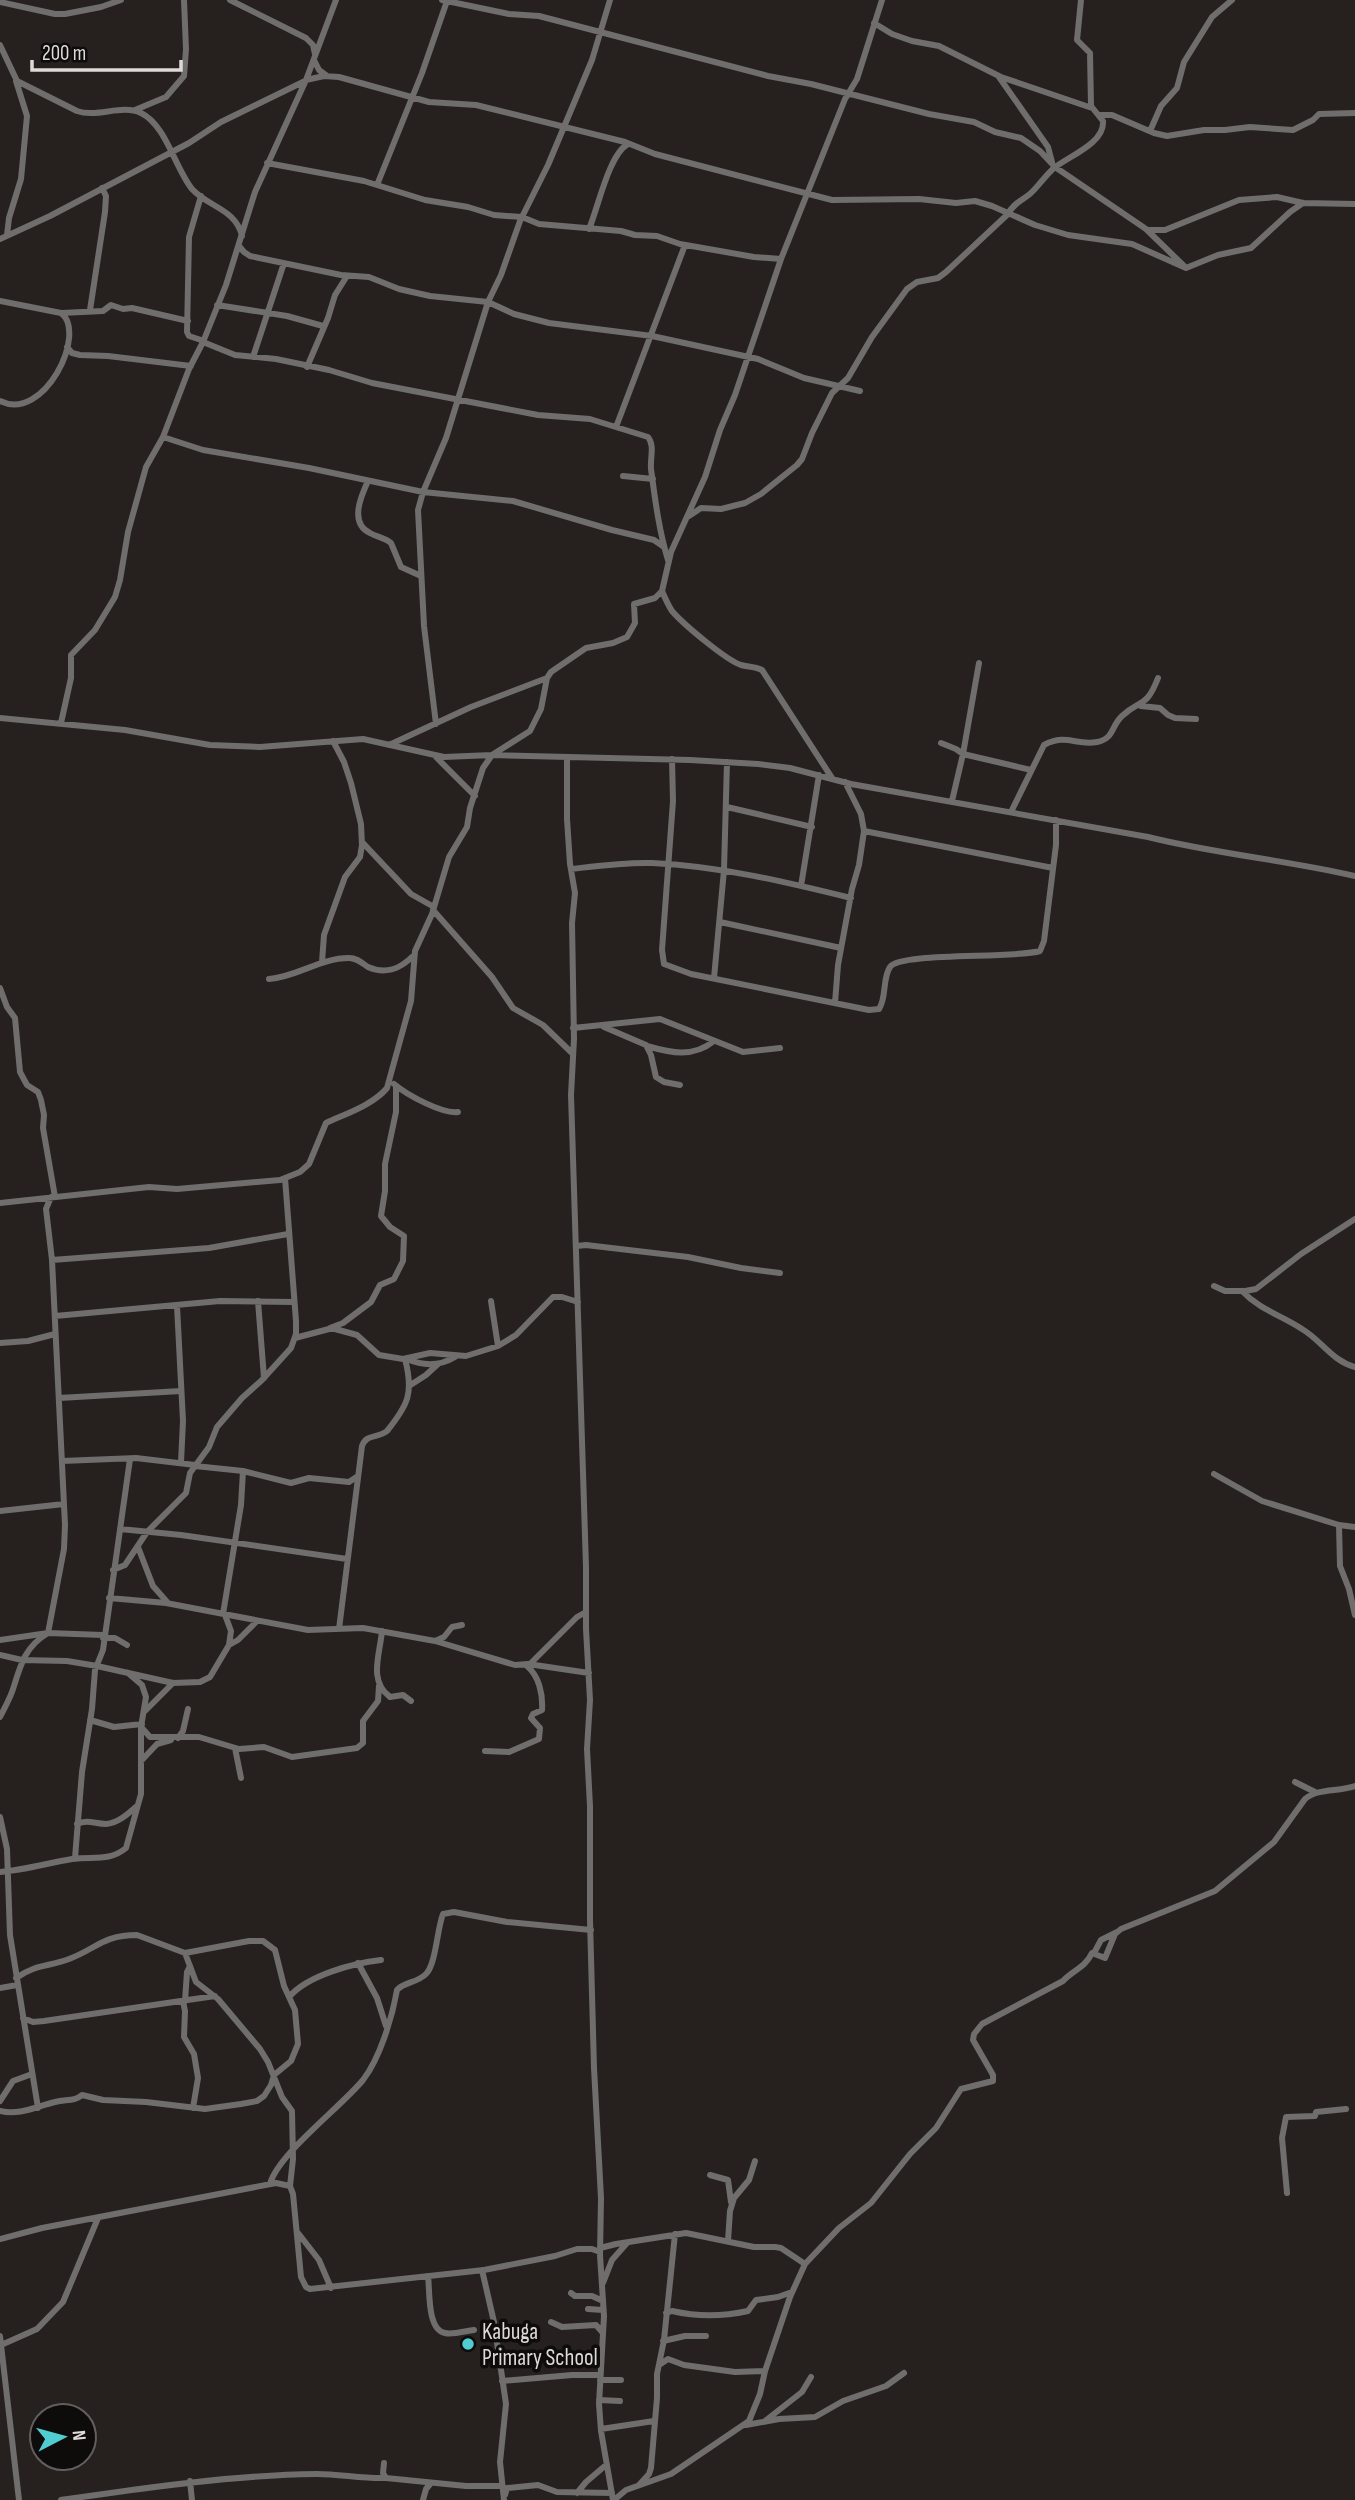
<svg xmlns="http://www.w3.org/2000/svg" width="1355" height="2500" viewBox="0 0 1355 2500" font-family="'Sofia Sans Condensed',sans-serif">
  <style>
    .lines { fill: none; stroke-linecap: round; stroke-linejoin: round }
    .minor { stroke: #706d6d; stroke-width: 6 }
    .poi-dot { fill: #51ccd1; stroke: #0e0b0b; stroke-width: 2.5 }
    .labels { text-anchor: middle; stroke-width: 7; stroke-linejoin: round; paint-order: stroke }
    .poi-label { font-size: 23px; fill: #dddad8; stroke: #0e0b0b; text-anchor: start }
  </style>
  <rect width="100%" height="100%" fill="#26211f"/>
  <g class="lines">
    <path class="minor" d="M230 0 306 38 313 45 315 54
      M442 0 509 14 539 16 768 76 811 84 929 114 974 122 995 132 1021 138 1040 151 1055 167 1146 229 1184 266
      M0 2 55 14H65L101 7 121 0
      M874 23 892 34 912 41 939 46 1001 77 1092 108
      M0 45 17 81 77 111C97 118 122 104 141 113 166 125 175 168 192 189 208 207 236 209 242 236
      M314 60 319 70 327 76
      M999 77 1048 147 1052 162
      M306 80 324 76 339 77 429 102 476 105 625 142 655 154 832 200 919 199 956 203 975 201 992 206 1035 225 1068 235 1132 244 1186 268 1218 255 1251 248 1290 212 1303 203
      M135 110 166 97 184 76 186 49 184 0
      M1100 115H1112L1154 133 1167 136 1204 130H1225L1250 127 1293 130 1313 120 1319 114 1355 113
      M1150 131 1161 106 1177 88 1184 62 1212 17 1232 0
      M267 163 364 181 425 200 468 207 494 215 522 217 539 224 621 231 635 235 657 236 680 244 754 257 781 259
      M377 185 422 73 447 1
      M201 196 189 237 187 332 189 336 204 341
      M589 229C598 208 609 154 628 144
      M1148 230H1165L1239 200 1277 197 1303 203 1355 204
      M7 235 9 218 21 179 27 116 16 81
      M0 239 50 216 189 143 221 122 305 81
      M239 246 244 252 250 256 341 275 369 277 399 289 430 296 488 302 514 314 549 323 652 336 758 359 804 378 860 391
      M0 301 61 313C88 333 44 423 0 401
      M217 305 287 316 323 326
      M90 310 105 212 106 196 102 188
      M62 313 103 311 111 305 123 309 132 308 188 321
      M203 342 235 355 276 359 329 370 372 383 538 415 590 419 648 437C655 446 650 457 651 469 655 499 659 531 668 560
      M67 347 72 353 80 355 108 356 191 366
      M253 357 284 263
      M307 367 328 318 335 295 347 276
      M616 427 685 245
      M163 437 203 450 309 468 423 492 513 501 612 530 654 540 664 547
      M623 476 653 479
      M368 481C361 496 349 523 370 533 377 537 385 538 391 543L401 567 421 576
      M689 516 701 508 721 509 745 503 761 494 797 465 802 459 812 433 832 393 848 378 872 337 907 289 917 282 938 278 946 272 1008 214C1014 202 1023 201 1032 192 1039 185 1046 175 1054 168 1069 156 1105 143 1103 121L1091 106 1090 53 1077 40 1081 0
      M662 591C665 598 668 605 672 611 683 624 726 660 741 665 748 667 754 666 762 670L832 778
      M1141 706 1160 708 1168 715 1175 718 1196 719
      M0 718 125 730 210 745 260 747 363 739 444 757 492 755 690 760 758 764 790 768 851 784 1148 837C1216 854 1286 860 1355 876
      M61 723 71 678V655L95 630 115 597 120 580 128 532 146 467 163 437 189 369 203 342 226 285 255 192 306 80 336 0
      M436 724 424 626 418 510 423 492 446 438 488 302 501 275 520 221 548 165 592 60 610 0
      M941 743 956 749 963 754 1031 770
      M389 745 471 707 547 678
      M436 757 475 796
      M567 758V819L570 864 575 893 572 923 574 1039 571 1095 586 1567V1629L590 1700 587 1749 590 1806V1920L594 2068 601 2198 600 2255 604 2316 599 2404 601 2431 613 2500
      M672 759 673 801 662 950 664 964 691 974 869 1010 879 1009C887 997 882 979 890 967 900 952 1013 959 1040 951L1044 941 1056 845V820
      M952 801 963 754 979 663
      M727 807 812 827
      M1011 812 1044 745C1066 733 1076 746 1097 742 1114 739 1111 726 1122 716 1141 698 1146 709 1158 678
      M864 831 1053 868
      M362 842 411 894 434 907
      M571 869C597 866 626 862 652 863 719 866 786 882 851 898
      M801 886 819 775
      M433 910 492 977 513 1008 543 1025 573 1054
      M720 922 841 948
      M322 962 324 935 345 877 360 857 362 845 361 824 351 783 344 762 333 741
      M714 978 724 870 727 762
      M269 979C297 977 320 958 349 958 357 958 362 963 368 967 386 975 400 969 413 956
      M0 988 7 1007 15 1018 20 1072 27 1085 38 1092 41 1100 44 1115 43 1128 55 1197
      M835 1003 838 965 852 889 859 865 864 831 861 814 845 782
      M604 1027 646 1045 651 1055 656 1077 664 1082 680 1085
      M573 1028 660 1019 743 1052 780 1048
      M647 1046C671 1053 693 1058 714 1041
      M394 1084C407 1095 442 1114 458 1112
      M0 1203 149 1187 177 1189 280 1180 300 1172 309 1164 326 1123C345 1114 373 1105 387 1088L411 1001 415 951 432 914 449 857 467 827 470 808 483 768 492 755 530 731 541 709 547 678 551 672 586 648 613 643 627 637 635 623 634 604 655 598 662 591 671 552 705 477 720 430 735 395 781 259 845 99 857 79 882 0
      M577 1246 586 1245 688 1257 741 1268 780 1273
      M52 1260 209 1248 288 1234
      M1214 1286 1225 1291H1245L1256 1289 1301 1254 1355 1219
      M1242 1291C1260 1310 1281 1315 1302 1329 1321 1340 1332 1361 1355 1367
      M258 1301 264 1378
      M491 1301 498 1346
      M177 1306 183 1421 181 1462
      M55 1316 220 1301 294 1302
      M330 1328 343 1323 371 1302 380 1285 394 1279 403 1261 404 1236 390 1227 381 1216 385 1191V1164L396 1112V1086
      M295 1338 329 1329H335L357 1335 379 1355 403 1359 430 1353 466 1356 498 1346 516 1335 553 1297H562L578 1302
      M0 1343 28 1341 55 1334
      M407 1359C423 1366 440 1366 455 1357
      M409 1386 426 1375 438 1364
      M59 1398 181 1391
      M62 1461 136 1458 195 1465
      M195 1466 243 1471 291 1483 309 1478 349 1482 358 1476
      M1214 1474 1262 1501 1339 1525 1355 1527
      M0 1511 64 1504
      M1339 1525 1340 1566 1349 1589 1355 1615
      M120 1529 181 1535 347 1559
      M138 1547 153 1586 168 1603
      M113 1570 125 1565 147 1532 186 1493 190 1473 209 1447 217 1427 242 1398 262 1380 291 1348 296 1334V1321L285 1178
      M109 1598 166 1603 308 1630 363 1628 435 1641 515 1665 528 1664 589 1673
      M223 1614 241 1505 243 1471
      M339 1629 362 1446C367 1433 377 1439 387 1431 408 1405 414 1393 405 1359
      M382 1631C380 1654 368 1681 390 1697L403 1695 411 1701
      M103 1638H115L127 1645
      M0 1640 48 1633 103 1635
      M435 1641 444 1637 452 1627 462 1625
      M229 1645 238 1640 256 1622
      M0 1655 22 1660 67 1661 97 1666 173 1683 200 1682 210 1677 229 1645 231 1631 225 1615
      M530 1664 577 1617 586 1612
      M145 1711 173 1683
      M0 1717C5 1707 11 1697 14 1686 21 1663 26 1646 48 1633L64 1549 65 1525 52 1260 46 1209 51 1197
      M90 1720 114 1727 142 1724
      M142 1728 150 1737H199L239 1749 264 1747 292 1757 357 1748 363 1743V1721L378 1701 379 1686
      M178 1738 183 1731 188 1709
      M235 1748 241 1778
      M485 1751 509 1752 539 1739 540 1728 531 1718 533 1714 542 1710C543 1694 539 1676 527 1666
      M141 1761 157 1744 171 1740
      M1295 1782 1315 1792
      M0 1817 7 1849 10 1935 38 2108
      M77 1824C88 1819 95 1824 106 1824 118 1823 128 1814 137 1806
      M75 1858 82 1772 92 1709 95 1670 103 1650 130 1459
      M0 1872C25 1870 48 1863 72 1859 93 1856 109 1862 126 1848L141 1794V1727L146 1697 142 1685 128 1673
      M1094 1953 1101 1940 1117 1932
      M358 1963 377 1998 386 2026
      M16 1978C36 1964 48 1967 69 1959 96 1949 103 1935 137 1935L185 1953 196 1982 218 1999 260 2049 268 2062 282 2097 292 2111 293 2159 290 2186
      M0 1988 17 1985
      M289 1997C308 1975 354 1963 381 1960
      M183 2001 185 2011 184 2037 194 2054 198 2078 193 2108
      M185 2001 187 1972 190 1966
      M23 2018 33 2022 44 2021 215 1996
      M0 2101 13 2081 32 2074
      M0 2111C20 2116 37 2106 55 2102 66 2099 74 2102 82 2095L103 2100 146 2102 205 2109 241 2104 257 2101 264 2096 271 2085 274 2075 291 2061 298 2044 295 2010 284 1986 275 1950 263 1941H249L185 1953
      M710 2175 728 2180 731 2202
      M270 2184C278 2154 341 2107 363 2080 380 2058 392 2018 397 1990 404 1982 417 1983 426 1974 436 1964 437 1929 443 1914L454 1912 507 1922 591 1930
      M1287 2193 1282 2138 1286 2117 1315 2116 1316 2112 1346 2109
      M298 2233 319 2260 331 2288
      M0 2239 42 2228 276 2183 290 2186 293 2194 301 2277 306 2287 310 2289 484 2270 555 2256 577 2249H592L600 2252
      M728 2241 730 2211 734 2198 749 2180 755 2161
      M600 2248 616 2244 686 2233 754 2247H775L781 2248 805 2264
      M482 2270 494 2322 506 2404 500 2462 504 2500
      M428 2276C430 2291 427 2330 445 2333 453 2335 465 2331 474 2330
      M603 2283 612 2260 627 2243
      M571 2293 575 2296H592L603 2301
      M588 2309 603 2310
      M666 2313 672 2311C698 2317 721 2317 748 2311L756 2300 778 2297 792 2292
      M551 2322 562 2327 596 2325 603 2333
      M0 2336 19 2500
      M663 2341 685 2336H706
      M1 2345 37 2329 63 2302 98 2218
      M659 2365 668 2359 684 2365 735 2372 765 2371
      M600 2380H621
      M502 2381 572 2375H600
      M599 2400 620 2401
      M765 2421 802 2392 811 2377
      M746 2425 779 2419 815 2417 843 2401 886 2386 904 2373
      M601 2429 654 2421
      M384 2463 383 2473 386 2478 466 2486H501
      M190 2481 192 2500
      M639 2485 649 2474 651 2468 657 2398V2374L664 2340 675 2234
      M577 2493 586 2482 606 2465
      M505 2495 507 2488 538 2485 557 2492 612 2493
      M61 2500C144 2488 233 2475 317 2474 340 2474 363 2479 386 2478
      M423 2500 426 2489 431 2483
      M614 2500 626 2490 671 2474 749 2421 760 2394 765 2371 790 2297 805 2264 839 2228 871 2203 910 2154 936 2128 961 2089 993 2081V2075L973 2040 974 2034 982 2024 1063 1981C1073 1970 1085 1968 1092 1953L1105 1958 1115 1934 1121 1929 1215 1891 1274 1842 1305 1799C1318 1788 1338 1792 1355 1786"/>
  </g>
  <circle class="poi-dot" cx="468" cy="2344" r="7"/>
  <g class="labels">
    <g class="poi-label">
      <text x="482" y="2339">Kabuga<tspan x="482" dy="26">Primary School</tspan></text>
    </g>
  </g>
  <g transform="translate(63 2437) rotate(84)"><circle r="33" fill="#0e0b0b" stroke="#615e5d" stroke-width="2"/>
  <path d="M0-5L12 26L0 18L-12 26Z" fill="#51ccd1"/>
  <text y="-10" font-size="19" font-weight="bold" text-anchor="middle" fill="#dddad8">N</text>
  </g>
  <path d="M32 60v10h149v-10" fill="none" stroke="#dddad8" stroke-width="3.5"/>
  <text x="42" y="60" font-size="21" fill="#dddad8" stroke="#0e0b0b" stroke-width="5" paint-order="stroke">200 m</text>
</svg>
